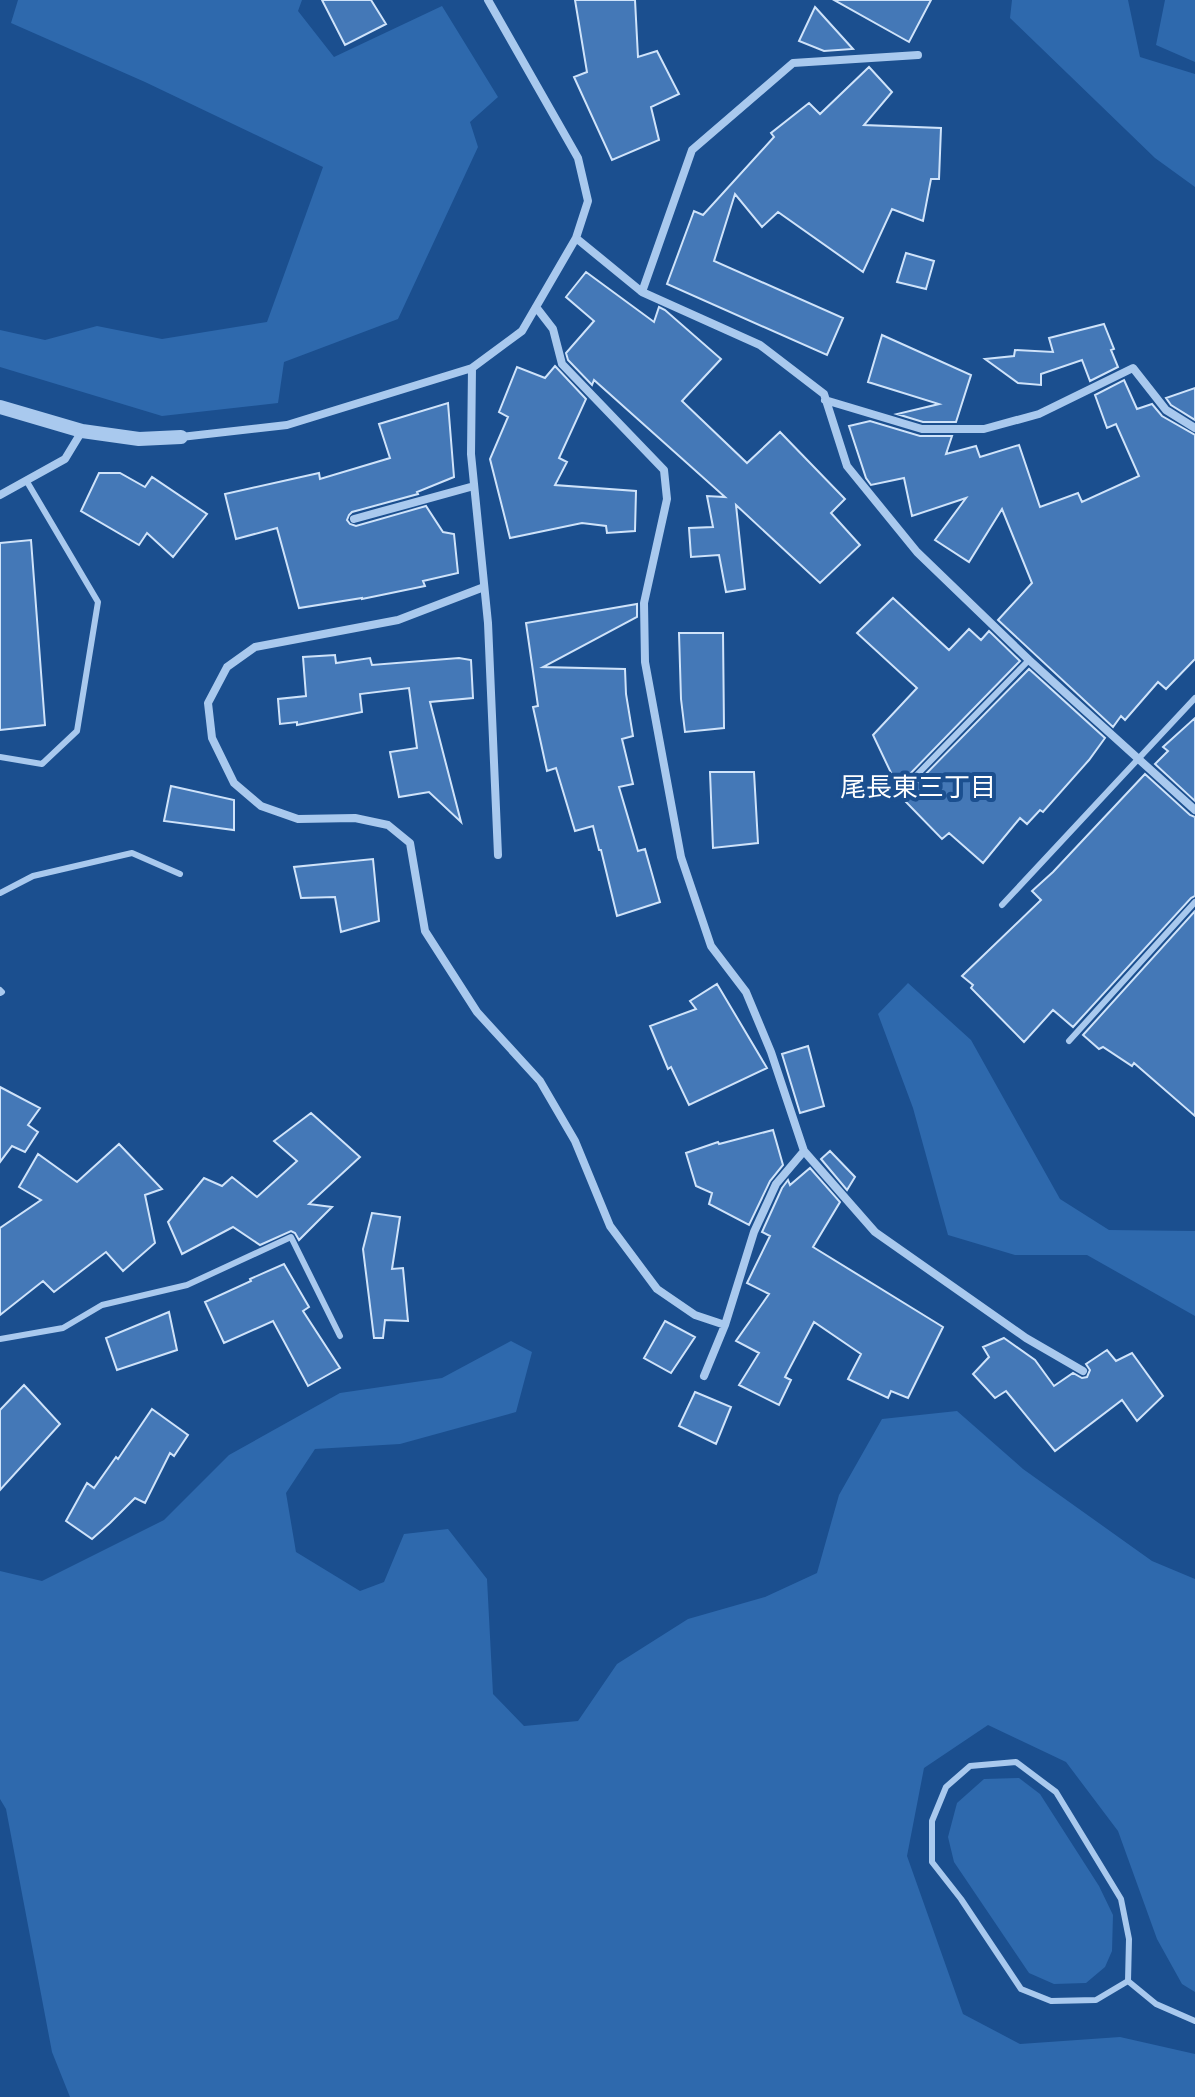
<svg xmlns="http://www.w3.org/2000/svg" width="1195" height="2097" viewBox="0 0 1195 2097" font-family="'Open Sans','Noto Sans JP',sans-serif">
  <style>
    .green { fill: #2e69ad }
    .building { fill: #4478b7; stroke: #cfe3fa; stroke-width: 2 }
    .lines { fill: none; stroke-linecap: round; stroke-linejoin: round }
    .service { stroke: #a9c9ee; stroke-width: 6 }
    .minor { stroke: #a9c9ee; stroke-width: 8 }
    .tertiary { stroke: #a9c9ee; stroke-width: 14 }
    .labels { text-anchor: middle; stroke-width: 8; stroke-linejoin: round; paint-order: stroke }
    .neighbourhood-label { font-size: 26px; fill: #fff; stroke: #1b4f8f }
  </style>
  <rect width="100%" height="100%" fill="#1b4f8f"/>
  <path class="green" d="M18 0H302L298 11 334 57 442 6 498 97 470 122 478 147 398 319 284 362 278 403 162 416 0 367V330L45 340 97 326 162 339 267 322 323 167 145 82 11 23Z
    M1012 0H1128L1140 57 1195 74V187L1155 158 1010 18Z
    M1165 0H1195V62L1156 45Z
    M908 983 971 1040 1060 1199 1109 1230 1195 1231V1316L1087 1255H1015L948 1235 913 1108 878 1014Z
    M511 1341 532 1352 516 1412 400 1444 315 1449 286 1493 296 1552 360 1591 384 1582 404 1534 448 1529 487 1579 493 1694 524 1726 578 1721 617 1664 688 1619 765 1597 817 1573 839 1495 882 1419 957 1411 1023 1469 1152 1561 1195 1579V1992L1182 1984 1157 1939 1118 1831 1066 1762 988 1725 924 1768 907 1856 963 2014 1020 2044 1120 2037 1195 2054V2097H70L52 2052 6 1809 0 1799V1571L42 1581 164 1520 229 1455 340 1393 442 1378Z
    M1019 1778 1040 1794 1099 1886 1113 1915 1112 1951 1105 1967 1086 1983 1054 1984 1029 1973 954 1862 948 1837 957 1803 984 1779Z"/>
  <path class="building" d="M322 0H371L386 24 345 45Z
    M575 0H635L638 57 657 51 679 94 651 107 659 140 612 160 574 77 587 72Z
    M834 0H931L909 42Z
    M815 7 853 49 824 51 799 41Z
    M869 67 892 92 864 125 941 128 939 179H931L923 221 892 209 863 272 778 212 762 227 735 194 714 261 843 318 827 355 667 284 694 211 703 215 774 137 771 133 809 103 820 114Z
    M906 253 934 261 926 289 897 282Z
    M586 272 654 322 659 307 665 310 721 359 682 401 747 463 780 432 845 499 831 513 860 545 820 583 736 505 745 589 726 592 719 555 691 557 689 528 713 527 707 496 725 497 594 380 592 385 568 360 566 353 594 321 566 297Z
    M1104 324 1114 349 1111 350 1118 367 1090 381 1082 360 1041 374V385L1018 383 985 359 1014 356 1015 350 1053 352 1049 338Z
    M882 335 971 375 956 422H923L897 414 939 404 868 382Z
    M555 366 586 399 559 458 567 462 555 485 636 491 635 531 607 533 606 526 582 523 510 538 490 459 508 417 499 412 517 367 545 378Z
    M1124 380 1137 409 1152 404 1162 416 1195 435V659L1166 689 1158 682 1125 720 1121 716 1113 727 998 620 1032 583 1002 509 969 562 935 540 966 498 912 516 904 478 871 485 866 478 849 426 870 421 920 436H952L946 454 976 446 980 457 1019 445 1040 507 1078 493 1082 502 1139 476 1116 424 1107 428 1095 395Z
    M1195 388V420L1171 405 1166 398Z
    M448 403 454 477 417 492 418 494 352 512 349 515 347 520 350 524 356 526 426 506 443 532 454 534 458 573 423 581 425 586 362 599V598L299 608 277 528 236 539 225 494 319 473 320 479 390 458 379 424Z
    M99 473H120L145 487 152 477 207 514 173 557 147 533 139 545 81 511Z
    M31 540 45 725 0 730V543Z
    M893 598 949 650 969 629 981 640 989 631 1020 661 904 780 902 785 904 789 912 788 1029 669 1105 738 1089 760 1043 812 1040 810 1027 824 1020 818 983 863 949 833 942 839 904 800 873 735 917 688 857 633Z
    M637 604V617L543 667 625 669 626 694 633 736 622 739 633 784 619 787 638 851 645 849 660 902 617 916 601 850H599L593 826 575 831 556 768 547 771 533 707 538 706 526 623Z
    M679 633H723L724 728 685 732 681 699Z
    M335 655 336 663 370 658 372 665 459 658 471 660 473 698 430 702 461 822 429 792 399 797 390 752 417 748 409 688 360 694 362 712 297 725V722L280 724 278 699 306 696 303 657Z
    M1195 718V801L1155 764 1168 751 1163 747Z
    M710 772H754L758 843 713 848Z
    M1145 774 1190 815 1195 817V896L1191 898 1073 1027 1053 1010 1024 1042 971 988 973 985 962 976 1041 900 1032 891 1053 872Z
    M171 786 234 800V830L164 821Z
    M373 859 379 921 341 932 335 897 301 898 294 867Z
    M1195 911V1116L1134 1063 1132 1066 1103 1047 1099 1049 1083 1035Z
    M717 984 767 1068 689 1105 671 1067 668 1069 650 1026 696 1009 690 1001Z
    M808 1046 824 1106 800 1113 782 1054Z
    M0 1087 40 1108 28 1125 38 1132 25 1152 12 1146 0 1162Z
    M311 1113 360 1157 309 1204 332 1207 299 1240 295 1233 291 1231 260 1245 233 1227 182 1254 168 1222 204 1178 222 1186 232 1177 257 1197 297 1161 274 1141Z
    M773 1130 783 1165 770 1181 749 1225 709 1204 712 1193 696 1186 686 1153 718 1142 719 1144Z
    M119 1144 162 1189 145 1195 155 1243 123 1271 106 1252 54 1292 43 1281 0 1315V1228L41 1200 19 1187 38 1154 77 1182Z
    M830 1151 855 1177 847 1190 821 1159Z
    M810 1168 840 1202 813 1247 943 1327 908 1398 891 1391 888 1398 848 1379 861 1354 814 1322 785 1377 791 1380 779 1405 739 1385 759 1353 736 1341 769 1294 747 1283 770 1236 762 1232 782 1188 788 1180 790 1185Z
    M372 1213 400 1217 392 1269 403 1268 408 1321 385 1320 383 1338H374L363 1249Z
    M284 1264 309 1307 303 1311 340 1368 308 1386 273 1321 224 1343 205 1302 251 1281 250 1279Z
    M169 1312 177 1350 117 1370 106 1338Z
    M665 1321 695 1337 671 1373 644 1358Z
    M1004 1338 1035 1360 1054 1386 1073 1373 1082 1378 1087 1377 1090 1370 1086 1364 1107 1350 1116 1361 1132 1353 1163 1396 1137 1421 1122 1400 1055 1451 1006 1391 995 1398 973 1374 989 1357 983 1347Z
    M24 1385 60 1424 0 1490V1410Z
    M695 1392 731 1407 716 1444 679 1426Z
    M152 1409 188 1435 174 1456 170 1453 145 1503 135 1498 110 1523 92 1539 66 1521 87 1483 94 1488 116 1457 118 1459Z"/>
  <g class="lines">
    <path class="service" d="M0 757 42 764 77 731 98 602 26 480
      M908 784 1029 660
      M0 893 33 876 132 853 180 874
      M1002 905 1195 698
      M0 990 2 992 0 993
      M1069 1041 1195 902
      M0 1339 63 1328 102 1305 187 1285 291 1237 340 1336
      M1016 1762 1056 1792 1121 1899 1129 1939 1128 1981 1096 2000 1051 2001 1021 1989 961 1899 932 1862V1821L946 1787 970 1766Z
      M1128 1981 1156 2004 1195 2021"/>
    <path class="minor" d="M576 238 642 292 760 345 824 394 847 466 917 552 1029 660 1195 810
      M642 292 692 150 793 63 918 55
      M536 307 553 329 562 364 664 470 667 499 644 603 645 662 681 857 711 946 746 992 771 1052 804 1151 875 1232 1026 1338 1083 1371
      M472 368 471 454 488 623 498 855
      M825 400 922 429H984L1039 414 1133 368 1166 410 1195 428
      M181 437 287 425 472 368 522 331 576 238 588 201 578 158 488 0
      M0 495 65 459 82 431
      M354 519 474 486
      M484 587 398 620 255 647 227 667 208 703 212 738 234 783 261 806 298 819 355 818 388 825 410 843 425 931 477 1012 540 1081 575 1141 610 1226 657 1289 695 1315 725 1325
      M704 1376 725 1325 754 1232 776 1184 804 1151"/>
    <path class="tertiary" d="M0 407 82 431 139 439 181 437"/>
  </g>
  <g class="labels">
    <g class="neighbourhood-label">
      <text x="918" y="796">尾長東三丁目</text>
    </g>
  </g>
</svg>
